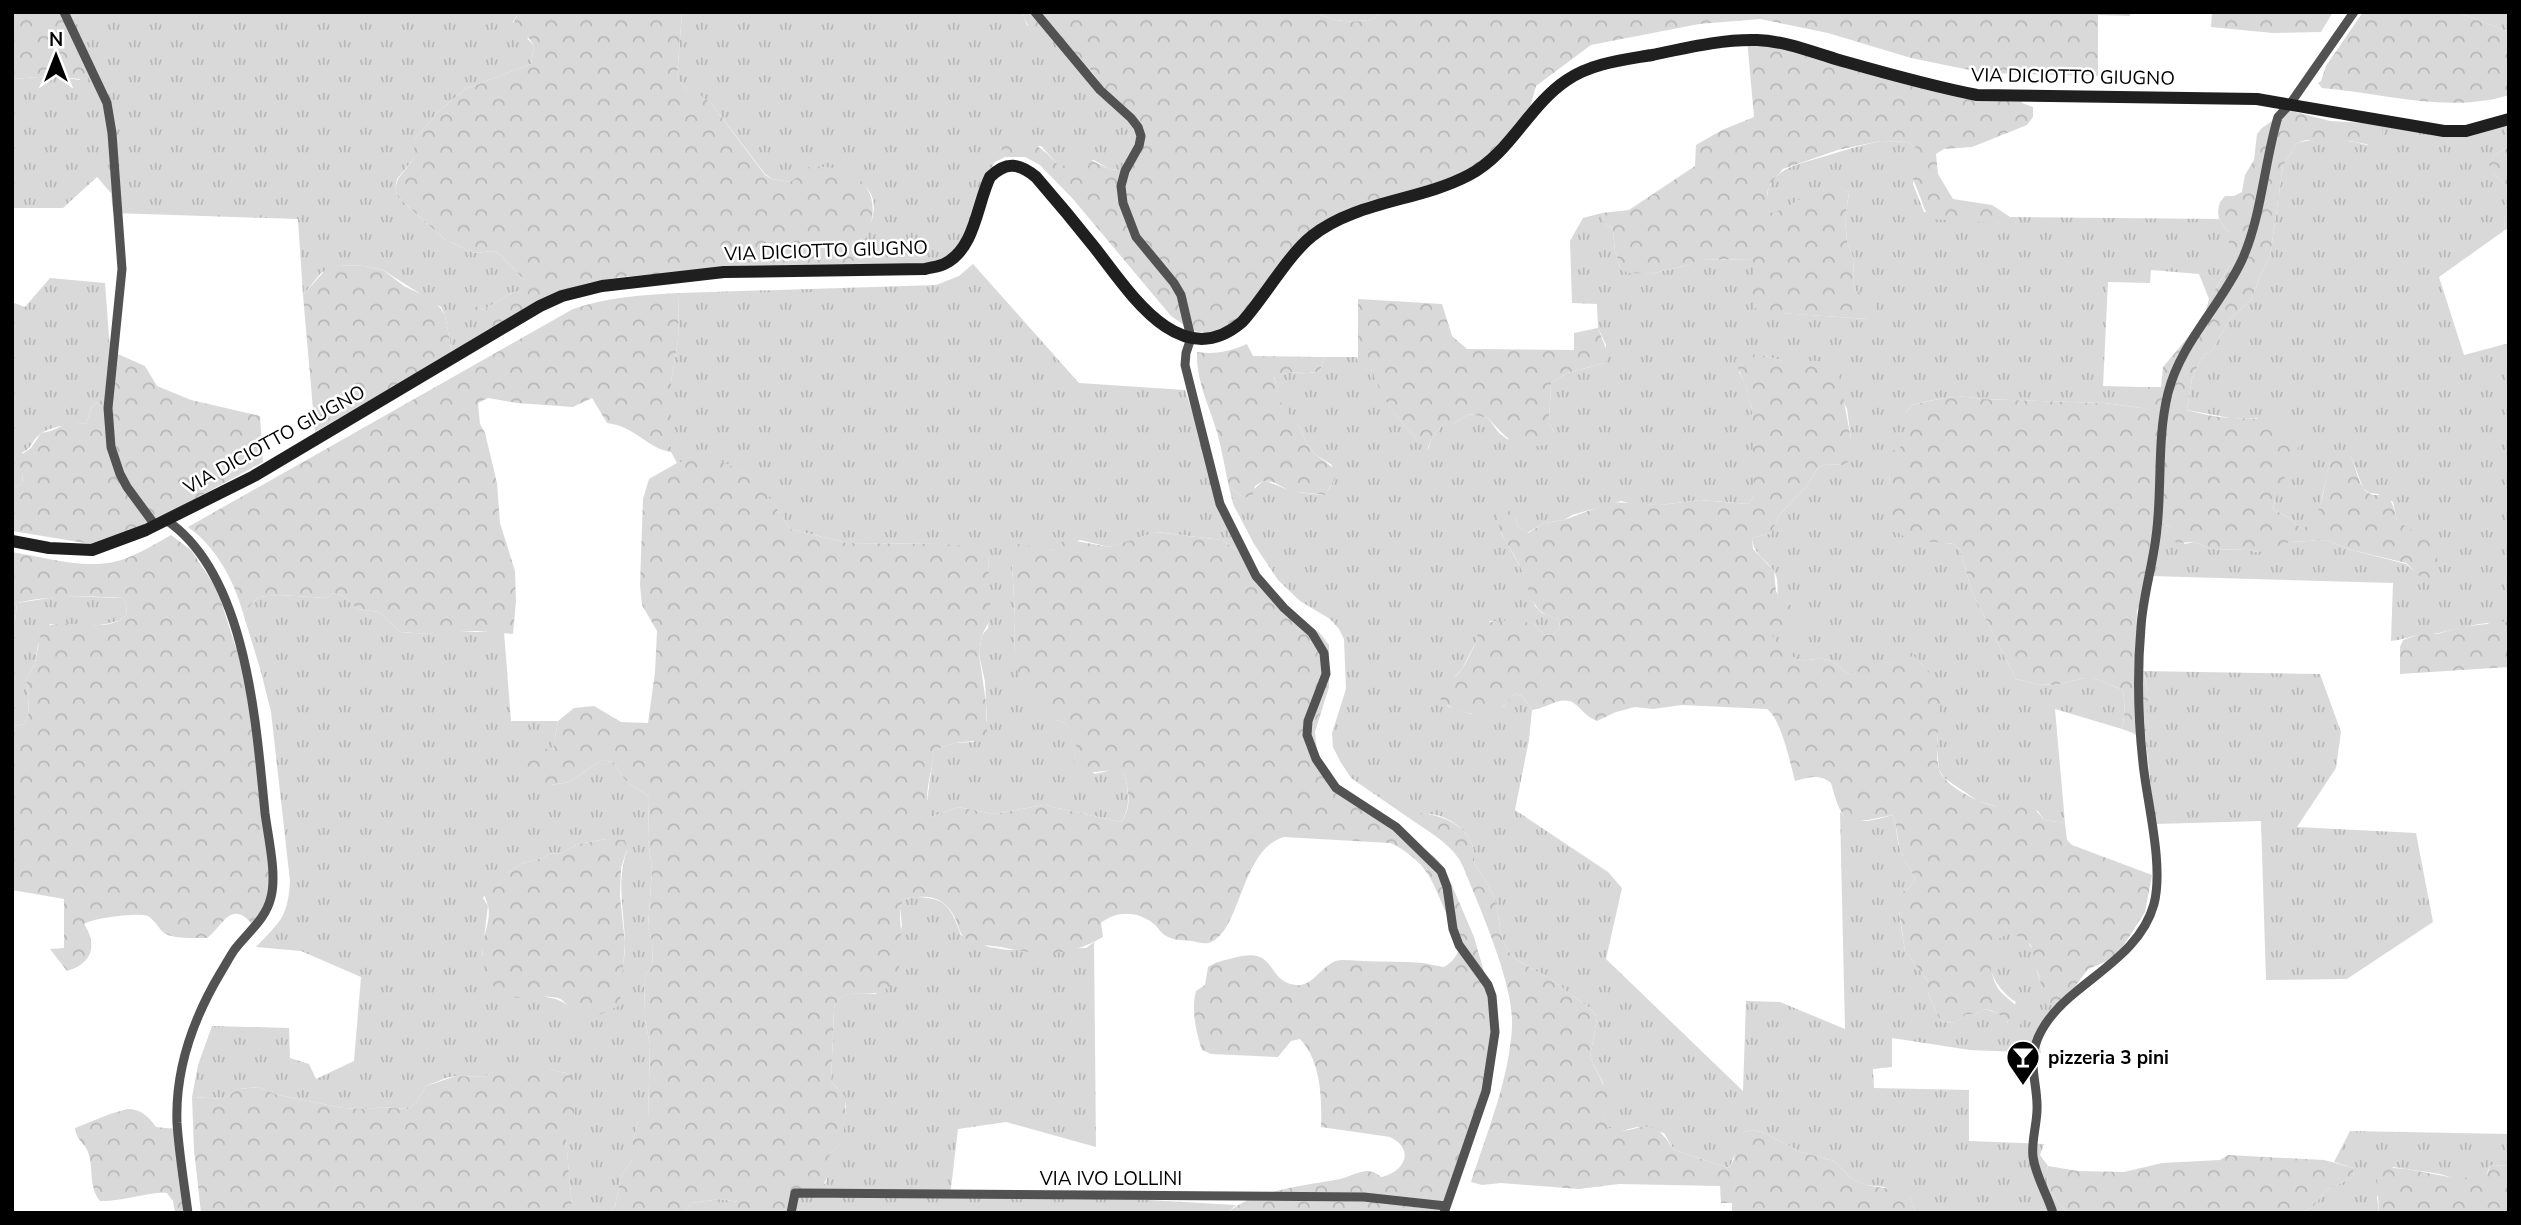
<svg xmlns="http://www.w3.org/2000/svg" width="2521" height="1225" viewBox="0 0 2521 1225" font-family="'Nunito Sans',sans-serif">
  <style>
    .grass { fill: url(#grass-tufts); fill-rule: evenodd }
    .forest { fill: url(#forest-crowns) }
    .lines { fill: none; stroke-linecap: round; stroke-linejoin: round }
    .minor { stroke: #525252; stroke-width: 9 }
    .secondary { stroke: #1f1f1f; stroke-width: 12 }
    .labels { text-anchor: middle; stroke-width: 5; stroke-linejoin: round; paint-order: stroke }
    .street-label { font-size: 19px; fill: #000; stroke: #fff }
    .poi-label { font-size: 19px; font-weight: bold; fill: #000; stroke: #fff; text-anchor: start }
  </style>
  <defs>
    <pattern id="grass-tufts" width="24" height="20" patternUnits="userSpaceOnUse" patternTransform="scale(1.75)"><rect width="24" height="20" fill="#d9d9d9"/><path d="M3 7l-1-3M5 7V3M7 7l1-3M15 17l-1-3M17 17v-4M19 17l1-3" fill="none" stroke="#b8b8b8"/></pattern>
    <pattern id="forest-crowns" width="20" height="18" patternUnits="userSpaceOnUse" patternTransform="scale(1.75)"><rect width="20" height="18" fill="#d9d9d9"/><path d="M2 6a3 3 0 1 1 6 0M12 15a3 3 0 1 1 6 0" fill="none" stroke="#b8b8b8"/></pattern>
  </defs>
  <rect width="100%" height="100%" fill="#fff"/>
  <path class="grass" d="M76 12H519L513 22 534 46 531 64 465 89 438 112 414 140V158L397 179 395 189 398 197 444 239 467 250 475 253 493 251 501 255 524 280V289L507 295 484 310 476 306 471 299 491 332 452 353 445 315 441 307 383 270 365 266 338 265 321 273 303 295 298 219 113 213 111 193 97 177 63 208H12V79L52 76 80 80 71 24Z
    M682 12H1022L1027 25 1059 37 1089 68 1093 76 1141 129 1128 171 1109 169 1094 160 1060 167 1041 146H1000L1005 157 995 162 987 174 959 250 933 265 851 268C859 242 890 208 863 184L797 177 790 182 772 179 765 174 711 103 687 92 677 77Z
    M1317 12H1378L1377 17C1362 24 1331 23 1317 12Z
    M2457 12H2509V32Z
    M2382 124 2488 127 2509 125V146L2492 157 2493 173 2506 185 2509 211 2504 219 2505 230 2439 277 2464 355 2509 343V622C2486 621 2462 627 2439 633 2432 635 2425 633 2418 635 2408 637 2401 640 2391 641L2393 583 2150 576 2151 538 2154 529 2161 525 2170 526 2174 534 2185 544 2194 542 2211 549 2248 550 2257 552 2290 542 2326 540 2352 550 2406 564 2413 570 2436 561C2437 538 2411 534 2397 521L2393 502 2378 494 2369 493 2363 488 2351 456 2330 462 2318 515 2314 522 2302 529 2289 518 2273 509 2275 501 2257 418H2230L2187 410 2192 378 2199 363 2204 355 2212 351 2229 320 2251 300 2261 274 2270 257 2283 166 2297 143C2316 137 2348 139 2367 145Z
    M1880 141 1908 142 1916 148 1913 184 1924 212 2001 223 2010 217 2219 219 2229 233V260L2228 269 2209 299 2199 274 2151 270 2150 283 2108 282 2103 386 2141 387V408L2105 403 1980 399C1959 393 1932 400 1912 405L1906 413V442C1895 452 1888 469 1890 484L1945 543 1954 544 1961 551 1971 590 2016 679 2036 684 2055 685 2085 678H2094L2123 690C2125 702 2125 717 2122 729L2055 709 2065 823 2044 820 2038 811 1998 807 1978 801 1944 778 1939 769 1937 750 1939 688 1923 665 1915 659 1882 663 1848 674C1841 668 1833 660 1824 659 1816 658 1808 661 1801 660 1790 659 1777 644 1771 635L1798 609C1765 599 1785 587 1773 570 1764 557 1754 556 1752 538L1771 533 1780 514 1807 486 1817 469 1825 464 1844 465 1851 439 1847 409 1822 361H1783L1762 355 1739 372C1758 404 1756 459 1754 496L1748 504 1700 500 1660 505 1632 504 1621 501 1572 515 1564 520 1544 523 1527 533 1518 527 1516 517 1501 533 1521 568 1535 606 1542 613 1559 620 1560 628 1553 634 1545 635 1533 623 1490 621 1478 638 1462 669 1450 682 1447 706 1471 714 1503 707 1514 694 1522 696 1532 710 1529 740 1515 810 1608 872 1622 888 1606 959 1743 1091 1746 1001 1780 1002 1845 1029 1840 812C1854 827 1875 820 1893 815 1897 826 1896 838 1900 849 1904 861 1912 869 1915 880L1909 888 1901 893 1899 913 1905 951 1928 981V993L1940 1021C1952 1024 1957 1023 1966 1014H1975L1985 1009 2003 1015 2008 1023 2016 1002C1990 986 1972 942 2013 932 2035 944 2035 952 2038 975 2040 985 2051 996 2056 1005L2039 1039 2041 1053 1970 1050 1892 1038V1067L1873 1069 1874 1088 1969 1090V1141L2044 1144 2040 1155 2048 1166C2043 1183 2055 1201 2068 1213H1916L1910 1198 1884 1187 1865 1185 1851 1178 1834 1161 1801 1152 1764 1133 1754 1130 1744 1132C1737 1144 1735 1156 1729 1168L1674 1150 1664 1133 1637 1127 1617 1132 1606 1127C1602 1115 1604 1109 1611 1099L1590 1057 1597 1018 1592 1010C1578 999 1563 989 1549 978 1535 969 1515 963 1506 947 1498 933 1500 915 1495 900 1491 889 1483 877 1477 868 1473 862 1475 854 1473 847 1466 823 1431 805 1409 818L1351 778 1340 761 1333 747 1332 733 1346 689 1344 639 1339 629 1330 619 1300 601 1278 580 1254 544 1233 504 1229 487 1244 498 1263 481C1273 482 1280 488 1290 490 1301 493 1313 494 1324 495 1334 485 1334 478 1332 465L1316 455 1305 441 1302 431 1280 403 1274 376C1289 370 1304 376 1320 371L1324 357H1357L1359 367 1373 371C1379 398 1407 431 1428 449L1431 440 1443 424H1453L1469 414 1488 418 1499 433 1507 439 1544 445 1554 432 1549 423 1551 383 1567 373 1605 363 1606 345 1598 328 1597 304 1572 303 1570 241 1583 218 1602 213 1605 223 1613 230 1615 251 1621 270 1650 274 1688 265 1697 260 1754 259 1755 269 1781 313 1868 319 1865 297 1856 291 1853 282 1854 260 1847 241 1845 221 1849 192C1820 171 1797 211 1769 213 1758 170 1796 165 1826 156 1844 150 1862 145 1880 141Z
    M973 264 1079 383 1185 390 1201 438 1218 510 1239 552 1222 540 1157 532 1109 547 1080 540 1055 550 1037 548 1012 563 1015 617 1014 657 1055 720 1065 723 1078 740 1074 760 1095 774 1115 769 1124 772C1128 790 1132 806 1121 822L1044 805 994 814 958 807 931 817 926 809 934 750 954 743 974 742 987 721 985 682 979 654 982 635 988 628 990 609 988 553 942 544 847 543 790 529C762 484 735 449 677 463L671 452V432L669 422 671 382 678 340 679 293 936 285 959 276Z
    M50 278 105 283 110 350 120 355C114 373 111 398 92 406L86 424C73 423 47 427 38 436 31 442 32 448 23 452L17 467 23 474 22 483 12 490V302L25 307Z
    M334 593 343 596 358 609 379 612 400 632 429 634 439 632H504L511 721H558L553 750H544L551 785 569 782 602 760 613 762C618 769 622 777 628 783 635 789 643 790 649 797L648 840 652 869 648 927 653 946 652 967 645 975 644 1014 650 1045 648 1120 638 1122 633 1140V1159L621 1176 615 1207 610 1213H576L572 1208 566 1140 569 1074 550 1069 493 1072 484 1077 456 1076 446 1078 426 1086 416 1103 408 1109 380 1107 371 1109 343 1108 278 1095 258 1087 239 1089 222 1099 192 1097 198 1065 212 1026 289 1028 290 1058 309 1064 316 1079 354 1061 361 977 301 951 256 947C280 922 288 917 290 881L271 712 261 672 243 613 259 597 279 595 326 598ZM606 839 627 850C612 895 633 932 621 973L574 1012C559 992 532 997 509 996L482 955 488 906 483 898 498 873H507L523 863 542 858 551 853 560 854 578 844Z
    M62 596 123 598 127 605 126 615C112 630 70 625 50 624L38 645 35 663 26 680 29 697 28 716 24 724 12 727V623L15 621 17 603Z
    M2143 671 2320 674 2341 732 2336 768 2297 827 2416 833 2433 922 2347 979 2266 980 2261 821 2155 824 2145 733 2148 691Z
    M915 897C947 898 950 906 961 935L989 947 1008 950 1086 948 1094 942 1096 1147 1006 1122 958 1129 950 1197H1096L1236 1205 1227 1213H789V1201L826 1183 828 1173 834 1167 825 1163C830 1151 833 1153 839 1145 841 1142 846 1110 846 1106 845 1097 838 1088 831 1082L834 1009C841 988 858 994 876 994L902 926 900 907 905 899Z
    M2350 1131 2509 1134V1166L2490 1165 2486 1176 2478 1181 2459 1180 2440 1174 2393 1167 2377 1197 2379 1213H2300L2313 1207 2325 1191 2353 1177 2354 1168 2334 1162Z
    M720 1199 738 1202V1213H684L691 1203Z"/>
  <path class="forest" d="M12 12H76L71 24 90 71 88 80 52 76 12 79Z
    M519 12H682L677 77 687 92H696L711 103 765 175 772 179 790 182 797 177 801 168C839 161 882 178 871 223 868 239 856 252 851 268L707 270 620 277 588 283 564 291 491 332 470 314 466 306 471 298 476 306 484 310 507 295 523 289 524 280 501 255 493 251 475 253 467 250 444 239 398 197 395 189 398 179 414 158V140L438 112 465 89 531 64 534 46 529 38H520C511 29 512 23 519 12Z
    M1022 12H1317C1331 23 1362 24 1377 17L1378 12H2130V16L2098 15V76L1984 73 1911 58 1828 33 1760 19 1699 24 1591 45 1536 86 1529 111 1490 157 1458 175 1366 206 1325 223 1248 318 1211 334 1193 331 1171 316 1073 199 1040 165 1025 157H1005L1000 146 1006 140C1032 137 1043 149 1060 167L1085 157 1109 169 1127 171 1141 129 1122 113 1089 68 1059 37C1035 36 1031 35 1022 12Z
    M2212 12H2333L2321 32 2273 33 2211 27Z
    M2363 12H2457L2509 32V95C2448 114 2384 93 2322 88L2318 83 2321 81 2326 66Z
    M1747 39 1968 93H2021L2022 103 2033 107V117L2027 125 1972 147 1944 149 1936 154 1938 174 1953 199 1992 205 2010 217 2002 223 1931 219C1924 211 1923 204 1919 194 1913 178 1904 165 1916 148L1908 142 1880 141 1838 150 1783 169 1770 184 1767 193 1769 213C1797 210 1820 171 1849 192L1845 221 1847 241 1854 260 1853 282 1856 291 1875 300V311L1868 319 1762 312 1753 307V259L1698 260 1688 265 1650 274 1630 273 1621 270 1615 251 1613 230 1605 223 1602 213 1629 210 1695 166 1696 145 1722 130 1754 117Z
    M2288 110 2330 121 2382 124 2383 141 2376 146 2350 141 2306 140 2297 143 2283 166 2270 257 2261 274 2251 300 2229 320 2212 351 2204 355 2199 363 2192 378 2187 410C2201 414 2216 417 2231 418 2257 419 2286 415 2300 443L2275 500 2273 509 2289 518 2302 529C2328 514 2321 480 2333 455L2351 456C2355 466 2358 481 2364 489 2377 505 2389 479 2397 521L2434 544 2437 553 2438 581 2432 588 2406 563 2352 550 2326 540 2290 542 2265 551 2257 552 2248 550 2211 549 2194 542 2176 543 2170 526 2161 525 2154 529 2151 538 2149 586 2137 610 2136 646 2148 691 2147 728 2142 740 2133 733 2122 729C2125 717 2125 702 2123 690L2094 678H2085L2055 685 2036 684 2016 679 1971 590 1961 551 1954 544C1929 539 1900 548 1889 518L1890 452 1899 448 1906 442V413L1912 405C1933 400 1959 393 1980 399L2105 403 2141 408V387H2161L2163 367 2204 318 2209 299 2228 269 2229 233 2219 219 2218 211 2220 202 2225 196H2234L2242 192 2245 175 2254 160 2257 134 2262 128Z
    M2509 146V228L2505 230 2504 219 2509 211 2506 185 2493 173 2489 165 2492 157Z
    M338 265 365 266 383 270 404 286 435 301 445 315 452 353 315 432 303 295 328 267Z
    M679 293 678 340 671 382V452C646 448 637 427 607 423L592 398 573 407 517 403 488 398 478 403 480 424 485 433 497 483 500 523 515 571 516 601 513 634 476 631 429 634 400 632 379 612 358 609 343 596 334 593 326 598 279 595 259 597 243 613C234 580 216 547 188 527L573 309C607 297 642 295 679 293Z
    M1358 299 1442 304 1452 336 1467 349 1574 350V333L1598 328 1608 354 1605 363 1567 373 1551 383 1549 423 1554 432V443C1517 452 1511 443 1488 418L1469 414 1453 424H1443L1431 440 1427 450C1406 427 1380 402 1373 371L1358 367Z
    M1247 344 1253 356 1324 357 1320 371C1304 376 1288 369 1274 377L1281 403 1302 431 1305 441 1316 455 1339 472 1325 495 1290 491 1273 482 1263 481 1255 486 1253 495 1244 498 1229 487C1225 469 1222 450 1217 432 1209 405 1196 381 1197 352 1216 355 1230 351 1247 344Z
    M1743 354 1762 355 1783 361H1833L1838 370 1851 439V459L1844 465 1825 464 1817 469 1807 486 1780 514 1771 533 1752 538 1753 549 1774 571 1776 591 1781 600 1807 614 1805 623 1798 629H1778L1772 635C1776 643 1790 659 1801 660 1808 661 1816 658 1824 659 1833 660 1841 668 1848 674L1857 670 1863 663 1892 662 1893 653 1900 647 1910 650C1918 664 1935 672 1939 688 1945 708 1928 761 1944 778 1955 791 1985 806 2001 807 2010 808 2020 804 2028 806 2035 807 2040 815 2044 820L2065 823 2067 840 2072 845 2152 875 2145 912 2118 954 2110 960 2088 969 2071 992 2056 1005H2046L2031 945 2013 933C1993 937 1987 950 1991 970 1993 977 1995 985 2000 991 2012 1004 2018 1002 2023 1021L2016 1029C2004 1020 2001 1012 1985 1009L1975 1014H1966C1958 1023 1952 1024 1940 1021L1928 993V981L1905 951 1898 904 1901 893 1909 888 1915 880C1912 869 1904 861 1900 849 1897 838 1897 827 1893 815 1849 823 1844 831 1831 783 1819 774 1810 777 1795 781 1790 762 1781 719 1767 709L1682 705 1653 709 1635 707 1616 712 1597 721C1585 716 1584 711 1575 704 1562 694 1546 709 1532 710L1522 696 1514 694C1507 703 1500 712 1488 715 1479 717 1446 709 1441 700 1439 695 1440 689 1442 684 1462 679 1469 655 1478 638L1476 630C1490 616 1514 621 1533 623L1545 635 1553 634 1560 628 1559 620C1551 617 1541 614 1536 606 1528 595 1526 579 1520 566 1511 547 1497 534 1497 512L1508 510 1516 517 1518 527 1528 533 1544 523 1564 520 1612 502 1660 505 1700 500 1748 504 1754 496 1752 410 1747 390 1735 360Z
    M120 355 145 366 157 386 191 400 260 416 263 462 119 540 91 544 12 531V490L22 483 23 475 17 468 15 459 31 448 41 433 51 431 68 423 86 424 92 406C111 398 114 373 120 355Z
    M696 458C745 460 766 490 790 529L847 543 942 544 980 547 988 553 991 618 982 635 979 654 986 703 987 731 984 740 954 743 934 750C933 770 921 800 931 817L958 807 994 814 1044 805 1121 822C1133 806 1128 790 1124 772 1108 767 1095 776 1076 770L1074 760 1077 740 1065 723 1055 720 1031 703 1021 685 1014 657 1015 617 1012 563V552L1018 544 1055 550 1061 542 1071 540 1109 547 1156 532 1222 540 1239 552 1265 591 1290 615 1319 632 1329 645V687L1315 732 1317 752 1326 769 1340 790 1435 857 1445 869 1474 937 1494 1007 1482 1093 1440 1213H1227C1252 1191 1302 1186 1335 1180 1346 1179 1355 1172 1366 1171 1373 1171 1376 1173 1381 1177 1404 1172 1416 1150 1390 1137L1321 1127C1322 1098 1321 1061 1300 1039L1291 1041 1278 1057 1211 1054 1202 1050C1196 1033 1191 1008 1196 991L1205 985 1208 967C1217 961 1223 961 1233 958 1279 945 1264 981 1296 985 1313 987 1321 966 1336 961 1344 959 1355 961 1363 961 1383 962 1403 961 1423 963 1430 964 1436 966 1444 967 1454 961 1460 953 1460 941 1460 930 1453 925 1448 917 1441 903 1436 886 1427 873 1421 862 1400 846 1390 843L1284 837C1240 849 1241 935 1208 943 1204 944 1197 942 1192 941 1183 940 1175 941 1166 936 1161 933 1159 929 1155 925 1139 911 1117 910 1101 923L1103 937C1067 958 1039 955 1000 947 987 945 975 946 964 937 959 932 958 924 955 918 945 896 926 894 905 899L900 907C899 926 905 948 899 967 885 1017 846 974 834 1009L831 1082 845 1096C846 1106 845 1136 840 1144 835 1151 829 1153 826 1162L835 1167C827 1174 826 1182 820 1191H794L789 1213H738V1202L720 1199 691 1203 684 1213H610L615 1207 621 1176 633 1159V1140L638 1122 648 1119 650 1045 644 1014 645 975 652 967 653 946 648 927 652 869 648 840 649 797C643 790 635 789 628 783 622 777 618 769 613 762L602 760 569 782 551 785 523 784C519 769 516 759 525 746L553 750 558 721 574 708 594 706 621 722 648 723 655 672 657 631 642 605 640 585 643 499 649 479 677 463Z
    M171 535 191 550 217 589 245 676 254 715 272 900 253 925C231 898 223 926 207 938 196 938 179 939 168 935 159 932 157 921 148 916 139 912 92 918 84 924 98 945 92 964 67 971L50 949 64 948V899L12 890V727L24 724 28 716 29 697 26 680 35 663 42 628C67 616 106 636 126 615L127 605 123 598C87 596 52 595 17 603L15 621 12 623V552C48 558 92 572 127 558 142 552 157 543 171 535Z
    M2494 621 2509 622V667L2400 674V647L2403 640 2420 634H2437L2461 627 2487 624Z
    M1418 813C1440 814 1466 824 1473 847 1475 854 1473 862 1477 868 1483 877 1491 889 1495 900 1500 915 1498 933 1506 947 1515 963 1535 969 1549 978 1563 989 1578 999 1592 1010L1597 1018 1590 1057 1603 1084 1610 1090 1612 1099C1604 1109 1602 1115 1607 1127 1639 1141 1646 1105 1674 1150L1729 1168 1734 1159 1736 1139 1744 1132 1754 1130 1764 1133 1801 1152 1834 1161 1851 1178 1865 1185 1903 1191 1910 1198 1916 1213H1732V1203H1721L1720 1186 1619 1184 1579 1189 1501 1183 1482 1185 1471 1182C1487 1132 1509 1080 1512 1027 1514 990 1488 928 1474 893 1469 882 1465 869 1459 859 1447 841 1426 830 1409 818Z
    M606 839 625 840 627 849 621 868 620 896 625 943 620 1005C608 1012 587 1022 574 1012 568 1008 566 1001 558 998 543 994 525 1001 510 996 487 990 480 963 483 943 485 932 491 916 488 906 486 898 483 894 482 885L498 873H507L523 863 542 858 551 853 560 854 578 844Z
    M513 1067 550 1069 569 1074C575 1083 576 1114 572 1124 569 1131 567 1133 566 1140L572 1207 576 1213H201L194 1150 192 1097 222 1099 239 1089 258 1087 278 1095 343 1108 371 1109 380 1107 408 1109 416 1103 426 1086 456 1076 484 1077 493 1072Z
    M127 1109C141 1109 148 1116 156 1127L176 1129 184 1213H175L173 1201 167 1193C152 1191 120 1202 100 1201 88 1186 94 1169 88 1152 84 1142 76 1140 75 1128L110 1114Z
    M2228 1155 2324 1160 2354 1168 2353 1177 2325 1191 2313 1207 2300 1213H2068C2055 1201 2043 1183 2048 1166L2078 1171 2124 1172 2162 1163 2220 1160Z
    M2490 1165 2509 1166V1213H2379L2377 1178 2383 1169C2409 1163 2474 1190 2486 1175 2488 1173 2489 1169 2490 1165Z"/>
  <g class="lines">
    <path class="minor" d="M64 12 107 103 112 133 122 269 108 408 111 447 120 474 127 487 155 525
      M1035 12 1100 90 1131 118 1138 127 1141 136 1139 146 1125 171 1121 186 1123 203 1136 237 1174 283 1181 295 1191 338 1186 353 1185 365 1220 504 1256 576 1284 608 1312 633 1324 653 1326 674 1308 721 1307 735 1316 759 1336 788 1396 827 1441 871 1447 887 1453 929 1459 945 1488 985 1492 996 1495 1032 1486 1091 1444 1213
      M166 520C247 574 256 724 265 813 268 837 277 874 271 897 266 919 248 932 235 949 230 956 226 964 221 972 194 1017 175 1070 177 1123 179 1153 184 1183 188 1213
      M791 1213 795 1193 1364 1197 1446 1206
      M2053 1213C2047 1194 2036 1177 2033 1157 2031 1139 2038 1122 2037 1105 2037 1089 2032 1073 2033 1058 2035 1030 2057 1007 2077 991 2107 966 2143 944 2154 904 2164 865 2147 803 2143 763 2138 718 2137 672 2141 627 2143 594 2154 562 2157 528 2162 483 2157 438 2168 393 2181 342 2220 307 2242 260 2262 215 2264 163 2278 117L2290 104 2354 12"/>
    <path class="secondary" d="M12 541 49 548 92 550 146 530 254 476 540 306 562 296 602 286 724 272 925 269C932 267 940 267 946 263 975 248 977 204 990 177 1006 161 1019 163 1036 177 1056 200 1076 224 1095 248 1128 290 1180 375 1242 322 1264 298 1288 255 1312 236 1356 201 1420 201 1469 175 1511 153 1528 106 1567 80 1592 63 1623 60 1652 55 1686 48 1722 39 1757 40 1785 41 1812 52 1839 60 1885 73 1930 86 1977 95L2257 99 2444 131H2466L2509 119"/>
  </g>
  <defs>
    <symbol id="bar-pin" viewBox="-11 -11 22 30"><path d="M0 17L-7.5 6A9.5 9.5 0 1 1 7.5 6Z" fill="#000" stroke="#fff"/><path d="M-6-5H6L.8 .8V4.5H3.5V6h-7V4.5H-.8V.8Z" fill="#fff"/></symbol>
  </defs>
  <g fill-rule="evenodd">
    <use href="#bar-pin" x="2004" y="1038" width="38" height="52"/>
  </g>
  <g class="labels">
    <g class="street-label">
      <text transform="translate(2073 76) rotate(1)" y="7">VIA DICIOTTO GIUGNO</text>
      <text transform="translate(826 250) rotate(-2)" y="7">VIA DICIOTTO GIUGNO</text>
      <text transform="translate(274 439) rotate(-29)" y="7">VIA DICIOTTO GIUGNO</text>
      <text x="1111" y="1185">VIA IVO LOLLINI</text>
    </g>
    <g class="poi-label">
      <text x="2048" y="1064">pizzeria 3 pini</text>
    </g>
  </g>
  <rect width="2521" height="1225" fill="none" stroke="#000000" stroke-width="28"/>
  <g transform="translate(56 56)" stroke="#ffffff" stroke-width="5" paint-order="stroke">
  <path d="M0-5L12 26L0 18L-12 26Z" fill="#000000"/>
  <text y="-10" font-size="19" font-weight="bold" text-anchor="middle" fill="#000000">N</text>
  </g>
</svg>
